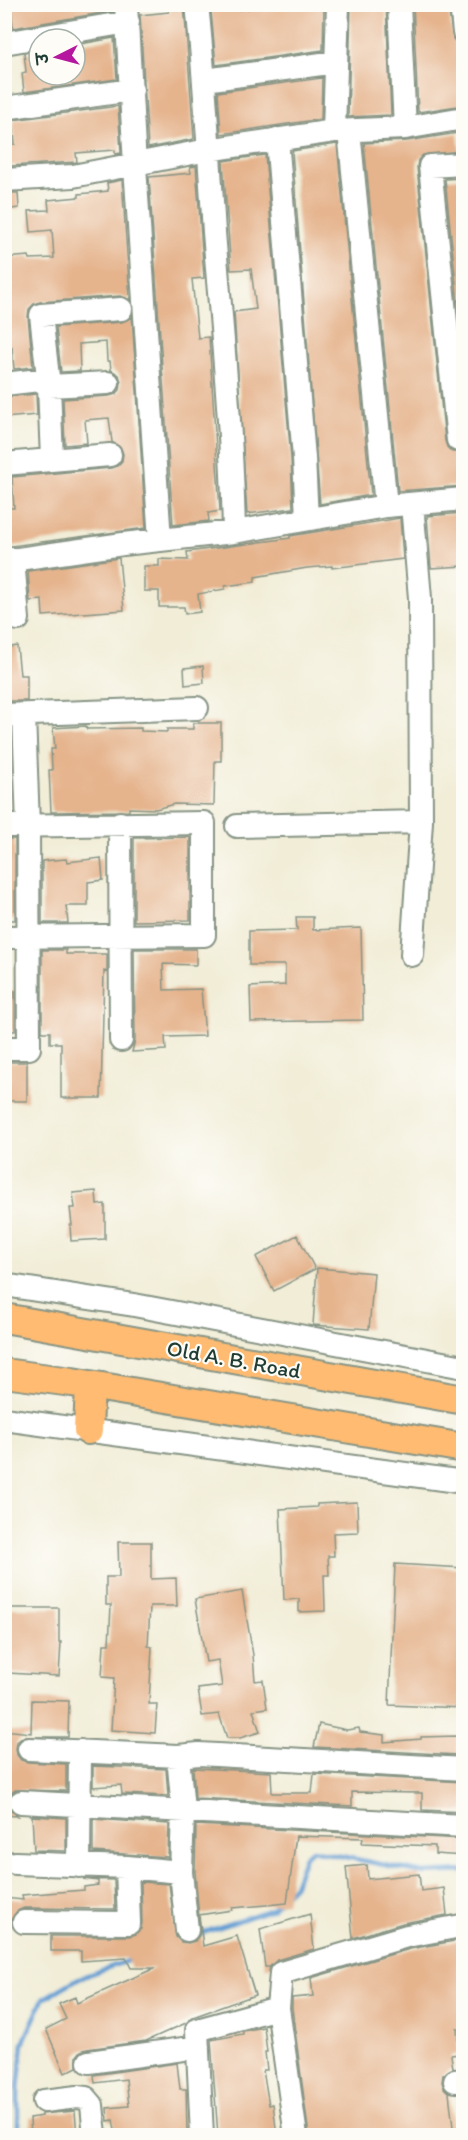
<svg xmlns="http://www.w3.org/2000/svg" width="468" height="2140" viewBox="0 0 468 2140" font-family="Itim,'Playpen Sans Deva',sans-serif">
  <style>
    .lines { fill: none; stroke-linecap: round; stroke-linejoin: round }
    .stream { stroke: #639ed3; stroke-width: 4.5 }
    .building { fill: #e5b38c }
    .minor-casing { stroke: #889586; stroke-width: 26 }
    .major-casing { stroke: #889586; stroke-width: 32 }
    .minor { stroke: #fff; stroke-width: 22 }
    .major { stroke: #ffbb71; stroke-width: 28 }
    .labels { text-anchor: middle; stroke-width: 4.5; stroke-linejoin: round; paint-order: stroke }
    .street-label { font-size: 22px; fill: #1f3d34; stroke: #fdfcf7 }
  </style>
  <rect width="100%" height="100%" fill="#fdfcf7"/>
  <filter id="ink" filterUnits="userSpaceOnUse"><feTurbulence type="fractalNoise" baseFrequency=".0167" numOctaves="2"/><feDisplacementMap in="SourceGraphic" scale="12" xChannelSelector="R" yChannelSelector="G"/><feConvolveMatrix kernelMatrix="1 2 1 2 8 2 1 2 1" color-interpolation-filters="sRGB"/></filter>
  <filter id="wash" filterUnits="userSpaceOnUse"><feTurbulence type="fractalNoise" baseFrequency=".008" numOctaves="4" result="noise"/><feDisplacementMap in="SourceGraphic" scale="24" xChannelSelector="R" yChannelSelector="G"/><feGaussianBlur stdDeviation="1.35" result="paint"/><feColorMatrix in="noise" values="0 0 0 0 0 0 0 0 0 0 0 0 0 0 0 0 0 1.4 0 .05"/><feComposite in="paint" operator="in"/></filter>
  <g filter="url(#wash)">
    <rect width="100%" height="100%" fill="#f1edd7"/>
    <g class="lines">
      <path class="stream" d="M191 1937 272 1909 294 1886 305 1856 312 1850 423 1873 464 1871
        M15 2136 18 2133V2089L23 2043 43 1999 79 1978 133 1959"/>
    </g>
    <g id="blocks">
      <path class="building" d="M11 4H113V11L13 28Z
        M168 4H184L194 139 148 148 140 15 169 12Z
        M285 4H324L323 50 216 65 211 11 231 9V11Z
        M351 4H386L391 115 348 117Z
        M413 4 448 6 453 39 458 44 464 45V105L418 112Z
        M114 38 117 79 24 92 22 73 26 72 24 53 39 51V75H75V45Z
        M322 78 321 119 221 134 218 92Z
        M118 106 121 153 115 154V150L76 153 77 162 9 166 8 145 15 144 13 120Z
        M458 133 460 151 423 155 418 160 417 167 445 441 447 447 452 452H464V486L398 491 364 143 407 141Z
        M337 144 371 495 320 504 292 151Z
        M265 155 291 459 293 508 247 514 234 312 256 309 251 269 231 270 223 161Z
        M196 166 204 278 192 279 198 338 209 337 220 511 208 513 209 521 173 525 149 177 191 173 190 167Z
        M464 178V361L445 179Z
        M122 180 130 300 120 296 40 302 34 304 29 309 28 317 33 367 14 369 12 347 4 348V258L29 256 30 259 54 258 52 230 31 232 29 211 49 210 48 200 79 197V194L108 191 107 183Z
        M4 193H18L19 208 4 210Z
        M132 317 146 528 4 547V516L9 515 8 508H14L12 477 111 468 117 466 122 461 123 454 121 448 112 442 109 418 85 420 87 443 65 445 63 399 109 396 116 394 120 390 121 382 119 375 111 370 110 361H107L106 342 79 344 80 371 61 372 56 327 122 322Z
        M36 394 37 415 4 418V397Z
        M464 513V566L431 568 427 516Z
        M400 518 403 559 332 568V566L307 568 255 577V582L225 586V589L198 594 200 612 185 614 184 607H159V591H144V566H159V559L188 560 187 552 290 538V536Z
        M119 558 124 610 43 616 42 600 30 601 28 571Z
        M17 646 20 675H27V701H4V648Z
        M203 666 204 683 185 685 184 668Z
        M193 723H221V761H215L214 805 174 804 156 809 129 808V811L51 812 49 770H52L51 749H55L53 728 86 726 87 729 141 728V731L167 732V729H193Z
        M190 837V920L134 921V838Z
        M4 839H15V920H4Z
        M101 858 103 880 88 882V906H66L68 923H42V861L66 859 67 862Z
        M296 917H313V930L361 928 363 1020 251 1022 250 987 285 985V965H249V931L297 930Z
        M134 949H196V965L163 964 164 990 201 989 205 1036 165 1037 166 1050 132 1052 135 1040Z
        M42 950H66V954H107V972L104 971 101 1098H61V1043H50V1032H42Z
        M4 991H15V1031H4Z
        M4 1062H27V1101H4Z
        M96 1191 97 1205 105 1204V1239L71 1241 70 1225H72L70 1208H75L73 1193Z
        M297 1235 315 1269 274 1291 256 1257Z
        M317 1268 374 1273 369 1329 313 1325Z
        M357 1502 358 1532 333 1533 334 1556H328L329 1575H324L325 1611 299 1612V1599L284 1600 280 1509 317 1507V1504Z
        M118 1542H151V1579L176 1578 177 1606H150L148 1646 152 1647 149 1704H157L155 1733 111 1730 114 1678 102 1677 104 1644H109L111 1605H106V1577H119Z
        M395 1564 464 1568V1708L389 1705Z
        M242 1591 253 1655 255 1681 263 1680 267 1708 253 1710 260 1732 240 1738H227L219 1714 202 1716 198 1689 222 1686 218 1660 206 1662 195 1599Z
        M10 1608H59V1642H61L59 1676 8 1673Z
        M32 1700 69 1701 68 1737H23L17 1742 16 1749 17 1755 21 1760 28 1762 66 1764V1791L15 1790 9 1795 8 1802 9 1809 18 1816 4 1815V1730L31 1733Z
        M319 1724 347 1730 359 1728 360 1732 384 1735V1742L421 1739V1737L457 1736 458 1755 314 1747Z
        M93 1766 166 1769 168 1796 122 1794 121 1785 93 1787Z
        M193 1768 271 1772 272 1793H312L314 1774 464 1782V1812L422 1810V1793L352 1792V1806L195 1798Z
        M32 1816 66 1818V1851L34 1850Z
        M93 1819 169 1824 168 1857 93 1852Z
        M196 1825 464 1839V1856L435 1854V1846L362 1843 363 1838 296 1836 287 1903 232 1908V1910L199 1915 203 1946 237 1936 255 1995 193 2017 186 2023 146 2041 87 2049 81 2051 77 2056V2067L65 2073 46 2029 66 2019 59 2004 75 1997 77 2003 155 1968H131L126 1958 81 1961V1951H51V1936H129L136 1934 141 1929 142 1923 141 1882 169 1884 176 1937 181 1942 188 1943 195 1941 199 1935 200 1929 195 1872Z
        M367 1865 368 1879 419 1874 421 1891 444 1888 447 1915 403 1923 353 1938 346 1867Z
        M83 1879 114 1880 115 1909 24 1908 17 1911 11 1920 4 1919V1898L23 1900 22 1895 84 1890V1887L98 1885V1881Z
        M310 1914 314 1949 277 1960 270 1967H265L260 1929Z
        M460 1940H464V2030L457 2029 459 2054 451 2055 453 2068 443 2075 442 2082 444 2088 449 2093 454 2136H309L292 2008V1998L313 1996 311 1978 410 1949Z
        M264 2027 267 2052H265L267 2070H263L269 2105 273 2104 277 2136H218L211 2040 243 2034V2031Z
        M177 2063 180 2089H186L187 2132 158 2136H155L154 2133 116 2136 113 2120 108 2121 107 2108 129 2106 126 2079 95 2083 94 2075Z
        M75 2111 77 2136H31L30 2118 42 2116V2114Z"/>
    </g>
  </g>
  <g filter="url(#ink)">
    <use href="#blocks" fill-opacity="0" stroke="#889586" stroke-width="1.5"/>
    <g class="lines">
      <defs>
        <path id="minor" d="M126 4 135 166 160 540
          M197 4C205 80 209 156 214 232 222 332 232 431 234 532
          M399 4 405 128
          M461 4 464 32
          M4 43 128 22
          M205 80 336 62
          M4 108 132 90
          M334 131 338 4
          M349 131 386 506
          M277 139 304 458 307 519
          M4 180 73 176 208 150 334 131 405 128 464 118
          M4 384 48 379
          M49 386 108 383
          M458 440 430 166 464 164
          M52 459 49 386 41 315 121 309
          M4 464 110 455
          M412 504 420 598 421 822 412 955
          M13 559 18 619
          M4 561 123 544 234 532 386 506 464 499
          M4 715 197 708
          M120 823 121 1040
          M4 826 204 823V935L4 937
          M237 826 421 822
          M4 1048H29L28 825 24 715
          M4 1285 134 1305 464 1367
          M4 1419 464 1482
          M29 1749 178 1756 199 1754 464 1769
          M178 1756 183 1810 181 1872 187 1930
          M21 1802 464 1826
          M15 1863 127 1867 181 1872
          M79 1866 80 1751
          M24 1922 129 1923 127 1867
          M278 2008 296 2136
          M89 2062 198 2047
          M455 2081 464 2080
          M44 2101 77 2097 86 2098 92 2105 95 2136
          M202 2136 197 2030 278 2008 281 1973 407 1936 461 1926 464 1927"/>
        <path id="major" d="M4 1318 464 1400
          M4 1373 72 1382 464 1448
          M88 1430 90 1385"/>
      </defs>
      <use href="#minor" class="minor-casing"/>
      <use href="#major" class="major-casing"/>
      <use href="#minor" class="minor"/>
      <use href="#major" class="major"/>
    </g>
  </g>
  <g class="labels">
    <g class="street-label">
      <text transform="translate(234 1359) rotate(10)" y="8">Old A. B. Road</text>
    </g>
  </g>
  <rect width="468" height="2140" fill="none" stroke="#fdfcf7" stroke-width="24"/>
  <g transform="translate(57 57) rotate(264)"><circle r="28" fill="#fdfcf7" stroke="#a4b0a9" stroke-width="1.5"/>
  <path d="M0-4.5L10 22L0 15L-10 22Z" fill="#b5179e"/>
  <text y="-9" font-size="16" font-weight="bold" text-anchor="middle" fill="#1f3d34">उ</text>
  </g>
</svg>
